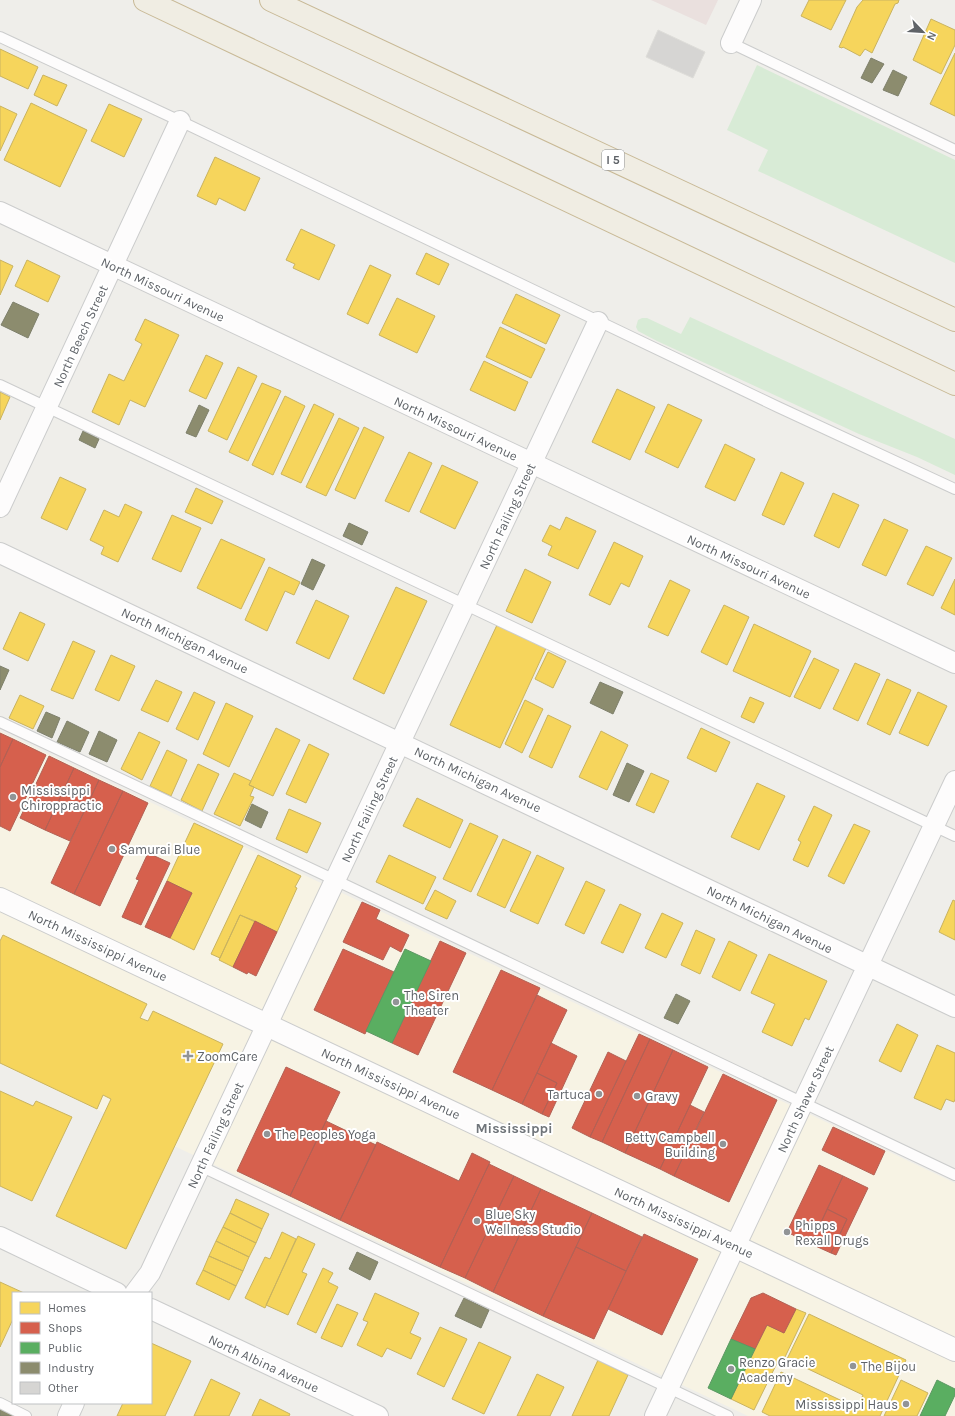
<svg xmlns="http://www.w3.org/2000/svg" width="955" height="1416" viewBox="0 0 955 1416" font-family="Karla,sans-serif">
  <style>
    .commercial { fill: #f7f3e4 }
    .medical { fill: #eae0de }
    .green { fill: #d8ebd6 }
    .homes { fill: #f6d55c; stroke: #c9b360 }
    .shops { fill: #d6604d; stroke: #b26155 }
    .public { fill: #5aae61; stroke: #5c9863 }
    .industry { fill: #8c8c6e; stroke: #7e806c }
    .building { fill: #d6d5d3; stroke: #deddd9 }
    .lines { fill: none; stroke-linecap: round; stroke-linejoin: round }
    .service-casing { stroke: #cbcccc; stroke-width: 12 }
    .minor-casing { stroke: #cbcccc; stroke-width: 22 }
    .tertiary-casing { stroke: #cbcccc; stroke-width: 24 }
    .motorway-casing { stroke: #c8b996; stroke-width: 24 }
    .service { stroke: #fdfcfc; stroke-width: 10 }
    .minor { stroke: #fdfcfc; stroke-width: 20 }
    .tertiary { stroke: #fdfcfc; stroke-width: 22 }
    .motorway { stroke: #f0ede3; stroke-width: 22 }
    .poi-dot { fill: #919496; stroke: #fff; stroke-width: 1.5 }
    .labels { text-anchor: middle; stroke-width: 4; stroke-linejoin: round; paint-order: stroke }
    .shield { fill: #fff; stroke: #8f9295; stroke-width: 1 }
    .shield-label { font-size: 12px; font-weight: bold; fill: #5f6368 }
    .street-label { font-size: 13px; fill: #5f6368; stroke: #fff }
    .poi-label { font-size: 13px; fill: #5f6368; stroke: #fff; text-anchor: start }
    .neighbourhood-label { font-size: 14px; font-weight: bold; fill: #70757a; stroke: #fff }
  </style>
  <rect width="100%" height="100%" fill="#efeeea"/>
  <path class="commercial" d="M0 731 955 1183V1416H748L0 1064Z"/>
  <path class="medical" d="M651 0H718L706 25Z"/>
  <path class="green" d="M757 65 955 160V263L758 171 768 150 727 130Z
    M690 317 955 439V475L917 457 859 434 657 341 638 331 636 327 638 320 642 318H647L681 334Z"/>
  <path class="homes" d="M809 0H846L831 30 801 16Z
    M863 0H899L898 3 895 4 872 53 865 49 860 56 843 47 842 48 839 47 857 7Z
    M931 19 955 30V45L941 74 913 60Z
    M0 49 38 67 28 89 0 76Z
    M955 53V116L930 104Z
    M43 75 67 85 57 106 34 95Z
    M31 103 87 130 60 187 4 160Z
    M109 104 142 119 124 157 91 141Z
    M0 106 17 114 0 151Z
    M215 157 260 178 245 211 219 198 216 205 197 196Z
    M301 229 335 245 319 280 293 268 295 264 286 260Z
    M426 253 449 264 439 285 416 274Z
    M0 260 13 266 0 295Z
    M27 260 60 276 48 302 15 286Z
    M370 265 391 275 368 324 347 314Z
    M516 294 560 315 546 344 502 323Z
    M397 298 435 316 417 353 379 335Z
    M145 319 179 335 145 407 130 400 119 425 92 412 109 374 124 381 142 344 135 340Z
    M500 327 545 349 531 378 486 357Z
    M206 355 223 363 206 399 189 391Z
    M484 361 528 382 515 411 470 390Z
    M238 367 257 376 227 440 208 431Z
    M262 383 281 391 248 461 229 452Z
    M617 389 655 407 630 460 592 442Z
    M0 392 10 397 0 420Z
    M285 396 305 406 273 475 252 465Z
    M314 404 334 414 301 483 281 474Z
    M668 404 702 420 678 468 645 452Z
    M339 418 359 428 326 496 306 487Z
    M364 427 384 437 355 499 335 490Z
    M725 444 755 459 735 501 705 487Z
    M409 452 432 463 409 512 385 501Z
    M442 465 478 482 455 529 420 512Z
    M781 472 804 483 784 525 762 515Z
    M60 477 86 489 67 530 41 518Z
    M196 488 223 501 212 524 185 512Z
    M833 493 859 505 839 548 814 536Z
    M125 504 142 512 118 562 101 554 104 547 90 540 104 510 119 517Z
    M172 515 201 528 181 572 152 559Z
    M566 517 596 531 578 569 548 555 552 546 542 541 550 525 560 530Z
    M884 519 908 530 886 576 862 565Z
    M221 539 265 559 241 609 197 588Z
    M614 542 643 556 629 587 621 583 610 605 589 595Z
    M926 546 952 558 933 596 907 584Z
    M269 567 300 582 294 595 285 591 267 631 245 620Z
    M525 569 551 582 532 623 506 611Z
    M955 579V615L941 608Z
    M670 580 690 590 668 636 648 627Z
    M396 587 427 601 384 694 353 679Z
    M316 600 349 616 329 659 296 643Z
    M724 605 749 617 727 665 701 652Z
    M20 612 45 624 28 661 3 649Z
    M754 624 811 651 790 697 733 671Z
    M497 625 546 648 500 748 450 725Z
    M73 641 95 651 73 699 51 690Z
    M548 652 566 661 553 688 535 679Z
    M111 655 135 666 119 701 95 690Z
    M814 658 839 670 820 709 794 697Z
    M855 663 880 674 858 721 833 709Z
    M887 679 911 690 890 735 867 724Z
    M156 680 182 692 168 722 141 710Z
    M194 692 215 702 198 740 176 729Z
    M918 692 947 706 928 746 899 733Z
    M20 695 44 706 33 729 9 718Z
    M750 697 764 703 754 723 741 717Z
    M525 700 543 709 522 753 505 744Z
    M226 703 253 716 229 767 203 754Z
    M548 715 571 726 552 768 529 757Z
    M276 728 300 740 273 796 249 785Z
    M701 728 730 742 716 772 687 758Z
    M601 731 628 745 607 790 579 777Z
    M139 732 160 742 142 780 121 769Z
    M309 744 329 754 306 803 286 794Z
    M167 750 187 760 171 796 150 786Z
    M198 764 219 774 202 811 181 800Z
    M234 773 251 781 249 785 254 787 250 796 254 797 240 826 214 814Z
    M651 773 669 781 654 813 636 805Z
    M757 783 785 796 759 850 731 837Z
    M417 798 463 820 450 848 403 826Z
    M814 806 832 815 808 867 793 860 801 842 798 840Z
    M289 809 321 823 307 853 276 839Z
    M194 823 243 846 194 950 170 938 192 893 167 881Z
    M470 823 498 836 471 892 443 879Z
    M854 824 870 831 844 884 828 876Z
    M503 839 531 852 505 908 477 895Z
    M258 855 301 876 295 887 297 888 277 932 240 915 220 958 211 954Z
    M389 855 436 877 423 904 376 882Z
    M537 855 564 868 538 924 510 911Z
    M586 881 605 890 584 934 565 925Z
    M435 890 456 901 447 919 425 909Z
    M953 900 955 901V940L939 932Z
    M620 904 641 914 623 953 601 943Z
    M662 913 683 923 666 958 645 948Z
    M240 915 255 921 233 967 219 960Z
    M696 930 715 939 700 974 681 965Z
    M3 935 147 1004 140 1018 148 1021 153 1011 223 1044 126 1249 56 1216 111 1099 103 1095 97 1109 0 1063V941Z
    M729 941 757 955 740 991 712 977Z
    M769 954 827 981 809 1020 805 1018 792 1046 762 1032 775 1004 751 993Z
    M897 1024 918 1035 901 1072 879 1061Z
    M937 1045 955 1053V1099L954 1102 946 1099 941 1110 914 1098Z
    M0 1091 33 1106 36 1101 72 1117 32 1201 0 1186Z
    M236 1199 269 1214 262 1229 230 1213Z
    M230 1213 262 1229 256 1243 223 1227Z
    M223 1227 256 1243 249 1257 216 1241Z
    M282 1232 296 1239 265 1308 245 1298 265 1257 270 1259Z
    M298 1236 315 1244 302 1272 307 1274 288 1315 266 1305Z
    M216 1241 249 1257 243 1271 209 1256Z
    M209 1256 243 1271 236 1286 203 1270Z
    M323 1268 333 1273 328 1282 338 1287 316 1333 297 1324Z
    M203 1270 236 1286 229 1300 196 1284Z
    M0 1282 24 1293H13V1319L0 1347Z
    M375 1293 419 1313 410 1333 421 1338 411 1359 387 1348 382 1357 357 1345 368 1322 363 1320Z
    M337 1304 358 1313 342 1347 321 1338Z
    M796 1309 806 1313 785 1357H780L754 1410 731 1399 767 1325 784 1333Z
    M809 1314 906 1360 880 1416H770L762 1412 781 1372 857 1408 863 1395 787 1359Z
    M440 1327 467 1339 444 1387 417 1374Z
    M479 1342 511 1357 484 1414 452 1399Z
    M151 1343 191 1361 165 1416H117L123 1403H151Z
    M598 1360 628 1375 609 1416H572Z
    M537 1374 564 1387 550 1416H517Z
    M211 1379 240 1393 229 1416H194Z
    M901 1380 928 1393 917 1416H884Z
    M260 1399 290 1414 289 1416H252Z"/>
  <path class="shops" d="M0 733 13 739 0 767Z
    M13 739 46 755 10 831 0 826V767Z
    M49 756 74 768 45 830 20 818Z
    M74 768 99 780 70 841 45 830Z
    M99 780 123 791 74 894 51 883Z
    M123 791 148 803 100 906 74 894Z
    M148 853 170 863 141 925 122 917 139 880 136 879Z
    M167 881 192 893 170 938 145 927Z
    M362 902 380 910 376 919 409 935 401 952 390 946 383 960 343 942Z
    M255 921 277 932 256 976 248 972 247 974 233 967Z
    M440 941 466 953 418 1055 392 1043Z
    M343 949 394 972 365 1034 314 1010Z
    M501 970 540 988 492 1090 453 1072Z
    M537 995 567 1010 522 1104 492 1090Z
    M639 1034 650 1039 602 1142 590 1137Z
    M650 1039 673 1050 625 1153 602 1142Z
    M551 1043 577 1056 549 1117 542 1114 557 1083 537 1073Z
    M673 1050 708 1067 660 1169 625 1153Z
    M608 1052 626 1061 590 1137 572 1128Z
    M286 1067 340 1092 290 1196 237 1171Z
    M537 1073 557 1083 542 1114 522 1104Z
    M723 1074 777 1100 729 1202 674 1176Z
    M690 1105 704 1112 674 1176 660 1169Z
    M326 1121 376 1145 340 1220 290 1196Z
    M833 1127 885 1151 874 1175 822 1150Z
    M377 1142 459 1181 472 1153 490 1162 440 1267 340 1220Z
    M489 1164 514 1176 465 1278 440 1267Z
    M819 1165 843 1176 811 1244 787 1232Z
    M514 1176 541 1189 493 1292 465 1278Z
    M843 1176 868 1188 836 1255 831 1253 847 1219 827 1209Z
    M541 1189 592 1213 543 1316 493 1292Z
    M827 1209 847 1219 831 1253 811 1244Z
    M592 1213 642 1237 626 1271 576 1247Z
    M644 1234 698 1259 662 1335 608 1309Z
    M576 1247 626 1271 594 1339 543 1316Z
    M763 1293 796 1309 784 1333 767 1325 755 1349 731 1339 751 1298Z"/>
  <path class="public" d="M405 949 431 961 392 1043 366 1031Z
    M731 1339 755 1349 731 1399 708 1388Z
    M937 1380 955 1389V1395L945 1416H920Z"/>
  <path class="industry" d="M871 58 884 64 872 83 861 78Z
    M893 70 907 77 898 96 883 90Z
    M13 302 39 314 28 338 1 325Z
    M199 405 209 410 196 437 186 433Z
    M83 431 99 439 95 448 79 440Z
    M349 523 368 532 362 545 343 536Z
    M312 559 325 565 313 590 301 584Z
    M0 666 9 670 0 690Z
    M600 682 623 692 613 714 590 703Z
    M46 712 60 718 52 738 37 731Z
    M67 721 89 732 80 752 57 742Z
    M99 731 117 740 107 762 89 754Z
    M627 763 644 771 629 802 613 795Z
    M252 804 268 812 261 828 245 820Z
    M676 994 690 1001 678 1024 664 1018Z
    M357 1252 378 1262 370 1280 349 1269Z
    M464 1298 489 1310 481 1328 455 1316Z
    M0 1405 22 1416H0Z"/>
  <path class="building" d="M658 30 705 52 693 78 646 57Z"/>
  <g class="lines">
    <defs>
      <path id="service" d="M0 37 180 121 778 407 955 489
        M731 43 955 150
        M0 385 955 836
        M0 722 335 880 955 1175
        M200 1166 728 1416
        M0 1403 26 1416"/>
      <path id="minor" d="M731 43 751 0
        M0 212 955 663
        M0 507 180 121
        M0 553 955 1007
        M0 1237 117 1293
        M135 1293 150 1273 598 322
        M151 1309 378 1416
        M68 1416 74 1403
        M655 1416 955 781"/>
      <path id="tertiary" d="M0 899 955 1350"/>
      <path id="motorway" d="M145 0 955 384
        M271 0 955 320"/>
    </defs>
    <use href="#service" class="service-casing"/>
    <use href="#minor" class="minor-casing"/>
    <use href="#tertiary" class="tertiary-casing"/>
    <use href="#motorway" class="motorway-casing"/>
    <use href="#service" class="service"/>
    <use href="#minor" class="minor"/>
    <use href="#tertiary" class="tertiary"/>
    <use href="#motorway" class="motorway"/>
  </g>
  <g class="poi-dot">
    <circle cx="13" cy="797" r="4"/>
    <circle cx="112" cy="849" r="4"/>
    <circle cx="396" cy="1002" r="4"/>
    <path d="M186 1050h4v4h4v4h-4v4h-4v-4h-4v-4h4z"/>
    <circle cx="599" cy="1094" r="4"/>
    <circle cx="637" cy="1096" r="4"/>
    <circle cx="267" cy="1134" r="4"/>
    <circle cx="723" cy="1144" r="4"/>
    <circle cx="477" cy="1221" r="4"/>
    <circle cx="787" cy="1232" r="4"/>
    <circle cx="853" cy="1366" r="4"/>
    <circle cx="731" cy="1369" r="4"/>
    <circle cx="906" cy="1404" r="4"/>
  </g>
  <g class="labels">
    <rect class="shield" x="602" y="150" width="22" height="20" rx="3"/>
    <g class="shield-label">
      <text x="613" y="164">I 5</text>
    </g>
    <g class="street-label">
      <text transform="translate(163 289) rotate(25)" y="5">North Missouri Avenue</text>
      <text transform="translate(80 336) rotate(-65)" y="5">North Beech Street</text>
      <text transform="translate(456 428) rotate(25)" y="5">North Missouri Avenue</text>
      <text transform="translate(507 516) rotate(-65)" y="5">North Failing Street</text>
      <text transform="translate(749 566) rotate(25)" y="5">North Missouri Avenue</text>
      <text transform="translate(185 640) rotate(25)" y="5">North Michigan Avenue</text>
      <text transform="translate(478 779) rotate(25)" y="5">North Michigan Avenue</text>
      <text transform="translate(369 809) rotate(-65)" y="5">North Failing Street</text>
      <text transform="translate(770 919) rotate(26)" y="5">North Michigan Avenue</text>
      <text transform="translate(98 945) rotate(25)" y="5">North Mississippi Avenue</text>
      <text transform="translate(391 1083) rotate(25)" y="5">North Mississippi Avenue</text>
      <text transform="translate(805 1099) rotate(-65)" y="5">North Shaver Street</text>
      <text transform="translate(215 1135) rotate(-65)" y="5">North Failing Street</text>
      <text transform="translate(684 1222) rotate(25)" y="5">North Mississippi Avenue</text>
      <text transform="translate(264 1363) rotate(25)" y="5">North Albina Avenue</text>
    </g>
    <g class="poi-label">
      <text x="21" y="795">Mississippi<tspan x="21" dy="15">Chiroppractic</tspan></text>
      <text x="120" y="854">Samurai Blue</text>
      <text x="404" y="1000">The Siren<tspan x="404" dy="15">Theater</tspan></text>
      <text x="197" y="1061">ZoomCare</text>
      <text x="591" y="1099" text-anchor="end">Tartuca</text>
      <text x="645" y="1101">Gravy</text>
      <text x="275" y="1139">The Peoples Yoga</text>
      <text x="715" y="1142" text-anchor="end">Betty Campbell<tspan x="715" dy="15">Building</tspan></text>
      <text x="485" y="1219">Blue Sky<tspan x="485" dy="15">Wellness Studio</tspan></text>
      <text x="795" y="1230">Phipps<tspan x="795" dy="15">Rexall Drugs</tspan></text>
      <text x="739" y="1367">Renzo Gracie<tspan x="739" dy="15">Academy</tspan></text>
      <text x="861" y="1371">The Bijou</text>
      <text x="898" y="1409" text-anchor="end">Mississippi Haus</text>
    </g>
    <g class="neighbourhood-label">
      <text x="514" y="1133">Mississippi</text>
    </g>
  </g>
  <rect x="12" y="1292" width="140" height="112" fill="#ffffff" stroke="#bfc1c3"/>
  <rect x="20" y="1302" width="20" height="12" fill="#f6d55c" stroke="#bfc1c3"/>
  <text x="48" y="1312" font-size="12" fill="#5f6368">Homes</text>
  <rect x="20" y="1322" width="20" height="12" fill="#d6604d" stroke="#bfc1c3"/>
  <text x="48" y="1332" font-size="12" fill="#5f6368">Shops</text>
  <rect x="20" y="1342" width="20" height="12" fill="#5aae61" stroke="#bfc1c3"/>
  <text x="48" y="1352" font-size="12" fill="#5f6368">Public</text>
  <rect x="20" y="1362" width="20" height="12" fill="#8c8c6e" stroke="#bfc1c3"/>
  <text x="48" y="1372" font-size="12" fill="#5f6368">Industry</text>
  <rect x="20" y="1382" width="20" height="12" fill="#d6d5d3" stroke="#bfc1c3"/>
  <text x="48" y="1392" font-size="12" fill="#5f6368">Other</text>
  <g transform="translate(923 32) rotate(115)" stroke="#ffffff" stroke-width="3" paint-order="stroke">
  <path d="M0-3L7 15L0 10L-7 15Z" fill="#5f6368"/>
  <text y="-6" font-size="11" font-weight="bold" text-anchor="middle" fill="#5f6368">N</text>
  </g>
</svg>
